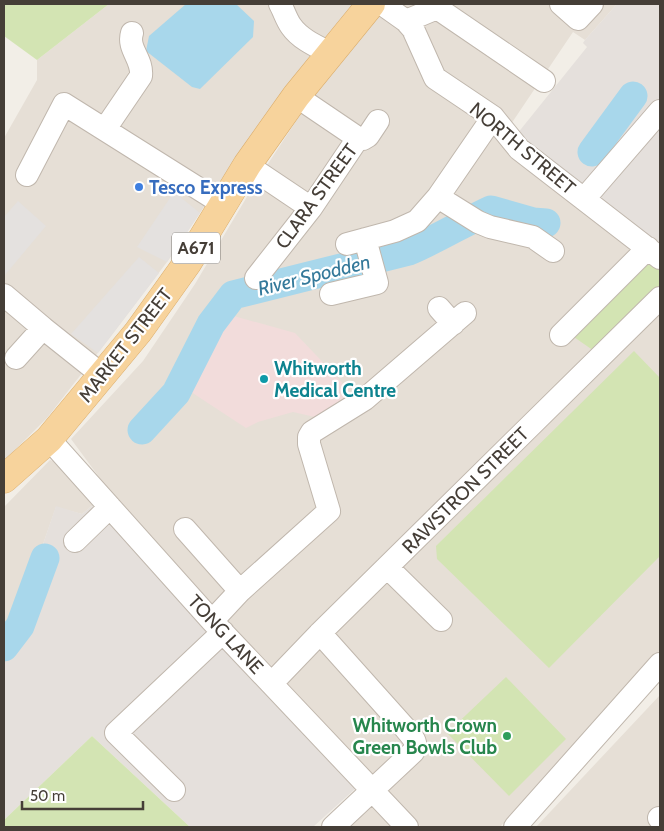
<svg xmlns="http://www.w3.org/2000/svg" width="664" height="831" viewBox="0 0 664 831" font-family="Cabin,sans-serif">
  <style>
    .residential { fill: #e6dfd6 }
    .industrial { fill: #e5e0dc }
    .medical { fill: #f2dcdb }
    .green { fill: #d3e4b3 }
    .parking { fill: #e4e1df }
    .water { fill: #a8d7eb }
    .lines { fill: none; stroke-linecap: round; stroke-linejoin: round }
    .river { stroke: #a8d7eb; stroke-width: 29 }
    .minor-casing { stroke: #c0b7ad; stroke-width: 24 }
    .major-casing { stroke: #dbae6d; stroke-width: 29 }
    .minor { stroke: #fff; stroke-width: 22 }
    .major { stroke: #f7d39c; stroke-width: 28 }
    .shop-dot { fill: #3f7fe0; stroke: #fff; stroke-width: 2 }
    .culture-dot { fill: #0f9aa8; stroke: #fff; stroke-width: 2 }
    .leisure-dot { fill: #2e9e5b; stroke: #fff; stroke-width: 2 }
    .labels { text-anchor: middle; stroke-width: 4.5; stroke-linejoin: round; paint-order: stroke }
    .shield { fill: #fff; stroke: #7d7873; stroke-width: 1 }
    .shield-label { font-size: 18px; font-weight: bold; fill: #453e37 }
    .street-label { font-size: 19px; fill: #453e37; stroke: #fff }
    .shop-label { font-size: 19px; font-weight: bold; fill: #366cbe; stroke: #fff; text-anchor: start }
    .culture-label { font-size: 19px; font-weight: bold; fill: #0d838f; stroke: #fff; text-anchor: start }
    .leisure-label { font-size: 19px; font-weight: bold; fill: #27864d; stroke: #fff; text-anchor: end }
    .water-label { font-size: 20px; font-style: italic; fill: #34799a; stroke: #fff }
  </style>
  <rect width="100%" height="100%" fill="#f2eee7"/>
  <path class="residential" d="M109 4H358L214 192 167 262 111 336 47 418 4 461V138L37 80V60Z
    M389 4H617L585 40 573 32 499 142 660 268V650L500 827H421L228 621 102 481 71 439 143 361 195 284 254 185 304 109 364 28Z
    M50 460 61 464 94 504 82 514 56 507 15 624 4 639V507Z
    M660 695V827H536Z
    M371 803 394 827H344Z"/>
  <path class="industrial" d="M617 4H660V246L517 134 587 47 583 43 585 40Z
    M94 504 356 788 313 827H190L92 736 4 820V655L24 627 33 608 50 558 40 553 56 506 82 514Z"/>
  <path class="medical" d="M223 313 295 333 354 395 319 418 293 412 258 422 246 428 185 388Z"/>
  <path class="green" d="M4 4H109L37 60 4 36Z
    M648 258 660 268V289L597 353 571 335Z
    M634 351 660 378V556L549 668 437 559 436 546Z
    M506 677 566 739 509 796 447 733Z
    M92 736 190 827H4V820Z"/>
  <path class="parking" d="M174 192 200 213 167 262 137 247Z
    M18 201 46 226 5 275 4 217Z
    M139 257 159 273 98 353 71 334Z"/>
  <path class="water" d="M186 4H236L254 21 253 37 200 89 192 87 146 51 149 36Z"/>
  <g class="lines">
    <path class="river" d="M592 152 633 96
      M142 430 176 393 211 324 233 295 409 251C437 239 463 223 491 210L533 222 546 223
      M4 647 20 626 45 558"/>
    <defs>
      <path id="minor" d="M280 4C284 11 286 19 291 26 300 39 316 46 330 53
        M382 4 406 21 413 29 435 78 493 117 519 149 660 258
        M561 4 578 19 592 4
        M406 21 437 8 544 81
        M296 96 358 138
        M105 129 141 76C143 59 127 49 132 33
        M358 138 363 139 368 136 378 121
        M247 165 311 208
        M27 175 64 104 223 204
        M438 197 478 222 490 227 533 237 553 251
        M584 199 660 111
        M347 244 395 231 417 221 438 197 493 117
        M256 278 311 208 358 138
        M331 294 377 283 365 239
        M4 295 43 328 102 375
        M439 308 453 324
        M561 335 648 248
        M16 358 43 328
        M49 439 212 621 407 827
        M185 529 240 591
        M75 541 110 507
        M387 567 441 620
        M212 621 240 591 329 511 309 444V437L312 432 365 399 465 313
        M320 633 405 728C412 737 419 742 413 752L333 827
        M272 683 320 633 660 298
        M174 790 116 733 223 632
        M659 818 660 819
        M515 827 660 664"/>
      <path id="major" d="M4 479 49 439 138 332 188 262 247 165 296 96 371 4"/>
    </defs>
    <use href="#minor" class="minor-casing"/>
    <use href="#major" class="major-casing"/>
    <use href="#minor" class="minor"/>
    <use href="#major" class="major"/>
  </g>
  <circle class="shop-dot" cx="139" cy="187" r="5"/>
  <circle class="culture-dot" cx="264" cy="379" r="5"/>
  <circle class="leisure-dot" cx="507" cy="736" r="5"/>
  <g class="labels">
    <rect class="shield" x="172" y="232.5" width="48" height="31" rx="4"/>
    <g class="shield-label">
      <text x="196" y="254">A671</text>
    </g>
    <g class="street-label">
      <text transform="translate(523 148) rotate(40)" y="7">NORTH STREET</text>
      <text transform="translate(316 196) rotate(-54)" y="7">CLARA STREET</text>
      <text transform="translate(125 345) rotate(-52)" y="7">MARKET STREET</text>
      <text transform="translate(465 490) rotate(-45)" y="7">RAWSTRON STREET</text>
      <text transform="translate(226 634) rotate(47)" y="7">TONG LANE</text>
    </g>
    <g class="shop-label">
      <text x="149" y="194">Tesco Express</text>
    </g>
    <g class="culture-label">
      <text x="274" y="375">Whitworth<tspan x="274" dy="22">Medical Centre</tspan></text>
    </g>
    <g class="leisure-label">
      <text x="497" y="732">Whitworth Crown<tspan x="497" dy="22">Green Bowls Club</tspan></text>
    </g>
    <g class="water-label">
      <text transform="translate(314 275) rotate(-14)" y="7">River Spodden</text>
    </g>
  </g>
  <rect width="664" height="831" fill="none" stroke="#453e37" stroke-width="10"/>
  <path d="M22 801v8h121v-8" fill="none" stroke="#453e37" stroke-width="2.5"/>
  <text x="30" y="801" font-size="15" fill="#453e37" stroke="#ffffff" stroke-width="4" paint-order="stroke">50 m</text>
</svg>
